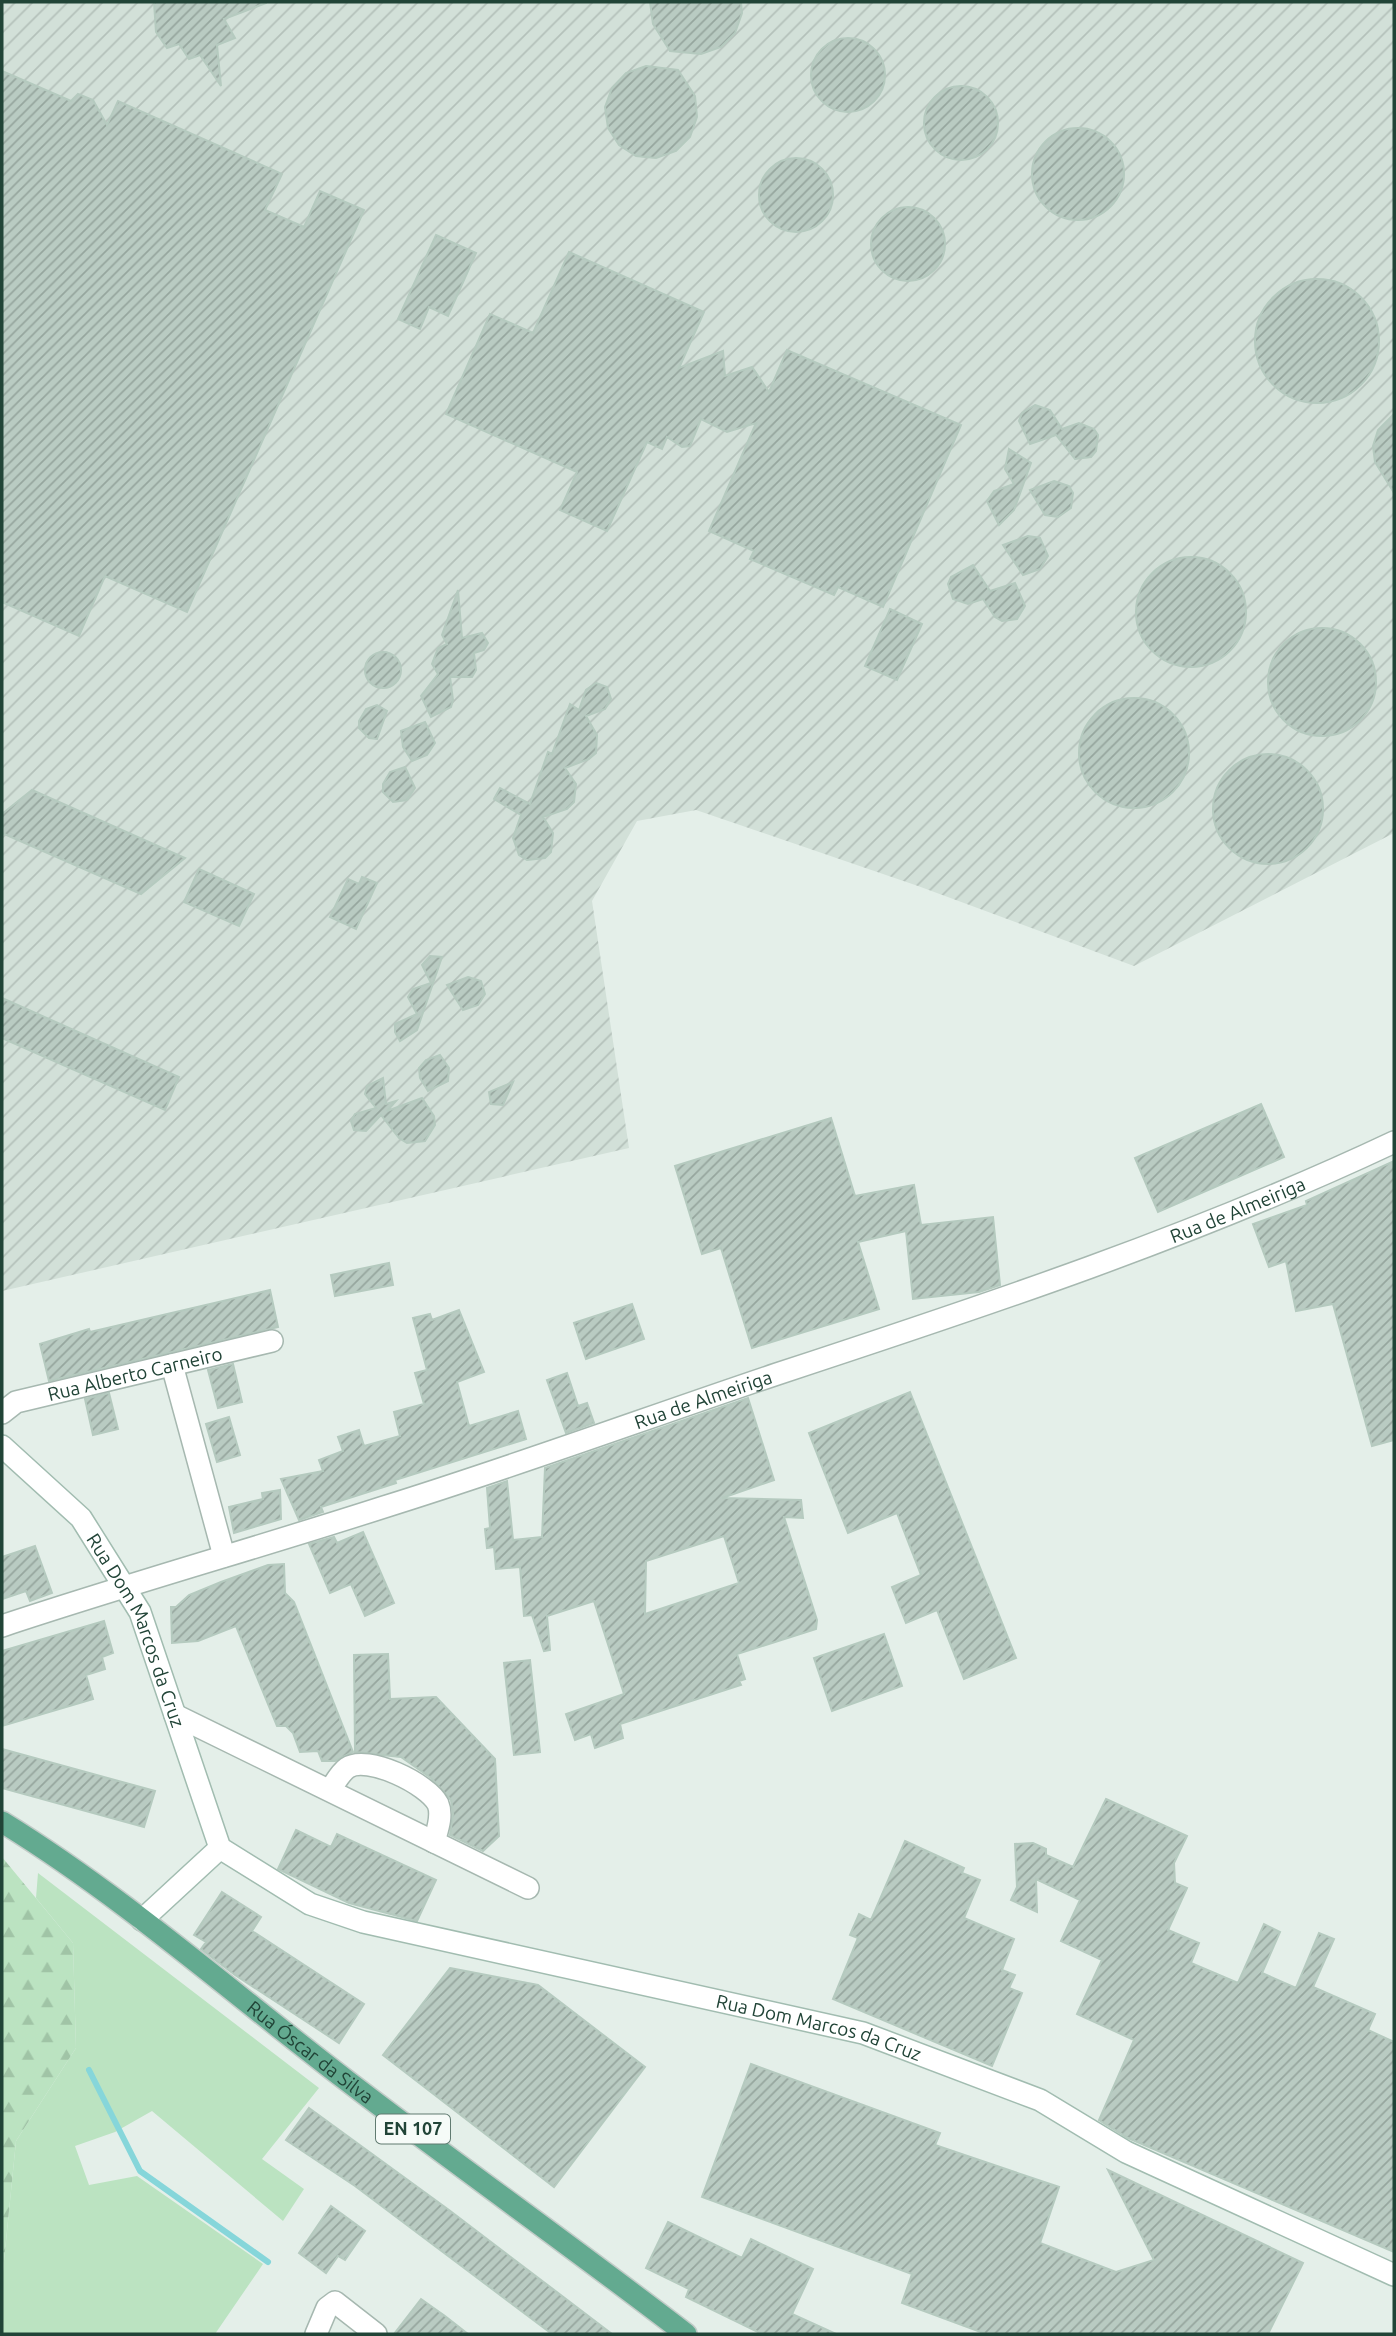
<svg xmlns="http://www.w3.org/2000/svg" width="1396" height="2336" viewBox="0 0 1396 2336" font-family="Ubuntu,sans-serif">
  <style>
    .industrial { fill: url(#industrial-furrows) }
    .green { fill: #bbe3c1 }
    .forest { fill: url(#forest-firs) }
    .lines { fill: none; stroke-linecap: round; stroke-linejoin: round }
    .stream { stroke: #86d6da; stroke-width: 6 }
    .building { fill: url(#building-hatch); stroke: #b5cabf; stroke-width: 2; fill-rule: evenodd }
    .street-casing { stroke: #a6b8b0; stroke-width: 24 }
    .secondary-casing { stroke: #a1bcb0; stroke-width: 24 }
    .primary-casing { stroke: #c1cbc7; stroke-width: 24 }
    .street { stroke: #fff; stroke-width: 21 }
    .secondary { stroke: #fff; stroke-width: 21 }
    .primary { stroke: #63aa90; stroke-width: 21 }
    .labels { text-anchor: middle; stroke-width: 6; stroke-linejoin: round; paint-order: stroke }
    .shield { fill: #f6fbf8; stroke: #617b71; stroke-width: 2 }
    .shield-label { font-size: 18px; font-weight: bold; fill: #214437 }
    .street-label { font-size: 19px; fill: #214437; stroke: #f6fbf8 }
  </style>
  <defs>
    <pattern id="industrial-furrows" width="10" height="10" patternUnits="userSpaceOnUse" patternTransform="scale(1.75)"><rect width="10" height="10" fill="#d2e0d8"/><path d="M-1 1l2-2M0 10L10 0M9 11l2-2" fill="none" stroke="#b4c1ba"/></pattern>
    <pattern id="forest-firs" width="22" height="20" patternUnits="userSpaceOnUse" patternTransform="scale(1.75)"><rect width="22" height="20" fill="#bbe3c1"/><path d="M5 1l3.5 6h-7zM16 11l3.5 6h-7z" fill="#a0c4a6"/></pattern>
    <pattern id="building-hatch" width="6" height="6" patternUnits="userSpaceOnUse" patternTransform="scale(1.75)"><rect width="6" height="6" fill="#b9cbc2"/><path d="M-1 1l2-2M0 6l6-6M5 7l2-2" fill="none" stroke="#96a69e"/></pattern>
  </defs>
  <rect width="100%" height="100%" fill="#e4efe9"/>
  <path class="industrial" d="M2 2H1394V833L1134 966 918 886 696 810 637 821 592 901 629 1148 2 1291Z"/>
  <path class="green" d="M38 1873 319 2088 262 2159 304 2189 283 2221 152 2111 115 2132 75 2146 89 2185 137 2176 263 2264 215 2334H2V2281L16 2141 76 2048 73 1943 36 1898Z"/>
  <path class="forest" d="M2 1857 73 1943 76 2048 16 2141 2 2281Z"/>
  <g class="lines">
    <path class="stream" d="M89 2070 140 2171 268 2262"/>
  </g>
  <path class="building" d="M154 2H266V3L224 19 235 38 217 45 221 86 200 55 189 59 179 44 167 48 156 32Z
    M650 2H741L742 13 735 33 721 47 701 54 670 51 653 24Z
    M811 75a37 37 0 1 1 74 0a37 37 0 1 1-74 0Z
    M646 66 678 70 695 96 697 117 690 137 676 151 656 158 636 156 619 145 608 128 605 107 612 88 626 73Z
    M2 71 71 101 78 94 93 100 107 125 118 101 282 174 265 210 304 227 320 191 364 210 187 612 105 576 79 636 2 602Z
    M924 123a37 37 0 1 1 74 0a37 37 0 1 1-74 0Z
    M1032 174a46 46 0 1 1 92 0a46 46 0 1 1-92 0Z
    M759 195a37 37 0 1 1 74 0a37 37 0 1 1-74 0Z
    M871 244a37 37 0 1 1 74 0a37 37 0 1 1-74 0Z
    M436 235 476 253 448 316 429 307 420 329 398 319Z
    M569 252 704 312 679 368 723 351 725 376 752 367 769 392 787 350 961 425 883 607 838 587 834 595 750 559 754 551 709 531 756 423 727 432 701 419 690 446 682 447 667 437 662 449 647 442 607 531 560 510 577 472 446 414 490 314 533 333Z
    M1255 341a62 62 0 1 1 124 0a62 62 0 1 1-124 0Z
    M1035 405 1050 410 1062 429 1079 423 1094 429 1098 435 1096 451 1091 457 1075 459 1056 435 1030 444 1019 421 1022 413Z
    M1394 414V493L1375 462 1373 446 1378 430Z
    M1009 449 1031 463 1014 510 999 525 987 501 994 491 1014 484 1005 469Z
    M1054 481 1069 486 1073 493 1071 508 1058 517 1045 515 1030 490Z
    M1028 536 1040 538 1048 556 1040 569 1023 575 1003 545Z
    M1136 612a55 55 0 1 1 110 0a55 55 0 1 1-110 0Z
    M973 565 990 591 1015 583 1025 606 1017 619 1002 621 995 617 983 599 968 604 953 599 948 584 951 577Z
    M458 590 462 638 482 633 488 643 484 650 474 653 476 670 472 677H450L453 700 451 707 431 717 421 696 438 674 432 664 438 648 447 644 442 635Z
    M890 609 922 624 897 680 865 666Z
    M1268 682a54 54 0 1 1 108 0a54 54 0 1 1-108 0Z
    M365 670a18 18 0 1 1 36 0a18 18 0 1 1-36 0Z
    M596 683 607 687 611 699 605 709 586 716 597 735 596 753 589 759 565 768 576 784 574 802 567 809 543 817 553 833 551 852 545 858 527 860 519 855 513 838 521 815 494 799 500 788 530 804 548 752 552 754 570 704 579 710 586 690Z
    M1079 753a55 55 0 1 1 110 0a55 55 0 1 1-110 0Z
    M377 705 387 711 377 739 369 738 359 728V721L366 709Z
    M425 722 435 743 427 755 412 761 403 747 401 731Z
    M1213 809a55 55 0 1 1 110 0a55 55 0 1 1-110 0Z
    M405 767 415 788 407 800 393 802 383 792V784L390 772Z
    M32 790 185 858 141 894 2 833V814Z
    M199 869 254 894 239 926 184 902Z
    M362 877 377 883 356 929 330 917 348 879 359 884Z
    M430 956 442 957 417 1030 400 1041 395 1032V1024L417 1014 408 997 413 989 431 983 422 965Z
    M468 977 481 981 485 994 478 1005 463 1010 447 985Z
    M2 998 179 1077 165 1110 2 1038Z
    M440 1055 449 1068 448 1081 428 1091 420 1078 419 1068 426 1060Z
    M383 1078 386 1104 396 1101 387 1111 422 1098 434 1116 435 1125 425 1141 407 1143 399 1138 381 1115 366 1131 354 1130 351 1121 355 1114 376 1108 365 1094 367 1086Z
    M513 1082 503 1105 491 1104 489 1092Z
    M1261 1104 1284 1157 1158 1212 1135 1158Z
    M831 1118 855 1196 914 1185 921 1225 993 1217 1000 1285 979 1292 913 1299 906 1231 858 1242 879 1309 752 1348 721 1248 702 1254 675 1166Z
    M1394 1161V1440L1372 1446 1333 1304 1296 1311 1286 1261 1269 1267 1253 1224 1307 1205 1306 1201Z
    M389 1263 393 1285 335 1296 331 1275Z
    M270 1290 278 1327 49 1381 40 1344 89 1329 90 1332Z
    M632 1304 644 1339 586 1359 574 1323Z
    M459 1310 484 1372 457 1382 469 1426 518 1411 526 1439 395 1480 396 1483 321 1507 323 1512 299 1520 281 1479 323 1471 319 1460 343 1451 338 1437 359 1430 364 1446 400 1436 394 1412 424 1404 415 1373 427 1370 413 1318 430 1314 432 1320Z
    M233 1364 242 1402 218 1408 208 1370Z
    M567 1373 578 1406 587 1403 594 1423 566 1433 547 1380Z
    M910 1392 1016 1658 964 1679 937 1610 906 1623 892 1587 921 1575 897 1513 848 1533 809 1433Z
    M109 1393 118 1429 93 1435 85 1399Z
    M748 1398 774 1480 722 1498 801 1500 803 1518 784 1517 817 1620 816 1629 737 1654 745 1679 739 1681 741 1685 620 1724 623 1738 595 1748 591 1734 575 1740 566 1714 624 1694 594 1601 547 1616 550 1650 544 1651 532 1615 524 1616 520 1567 496 1569 494 1547 487 1548 485 1529 490 1528 487 1488 507 1481 513 1540 542 1537 545 1468ZM724 1536 739 1583 645 1614 646 1561Z
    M229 1417 240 1455 217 1462 206 1424Z
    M280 1490 281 1519 234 1533 229 1507 263 1499 262 1493Z
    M363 1532 394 1603 365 1616 351 1584 330 1593 309 1544 334 1537 337 1543Z
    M35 1546 52 1593 30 1601 26 1591 2 1599V1557Z
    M284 1564 285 1593 294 1602 353 1752 335 1761H322L318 1751 300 1752 293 1733 286 1726H277L236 1626 198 1641 172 1643 171 1607H176L189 1595 221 1582 268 1565Z
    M104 1621 113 1653 102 1657 105 1669 86 1675 93 1699 2 1726V1651Z
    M884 1634 902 1686 832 1711 814 1658Z
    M388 1654 390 1699 436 1697 495 1759 499 1836 483 1851 450 1835 453 1814 451 1800 431 1778 401 1757 355 1752 354 1655Z
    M530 1660 540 1752 514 1755 504 1663Z
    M2 1749 155 1791 144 1827 2 1788Z
    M1106 1799 1187 1836 1174 1863 1175 1883 1187 1888 1168 1930 1199 1943 1191 1963 1238 1983 1264 1924 1280 1932 1262 1973 1296 1988 1319 1933 1334 1939 1313 1987 1375 2014 1368 2030 1394 2042V2252L1128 2138 1099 2120 1134 2040 1077 2014 1102 1960 1061 1941 1080 1900 1036 1879 1037 1912 1011 1900 1017 1887 1015 1844 1033 1843 1046 1849V1855L1073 1867Z
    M296 1830 331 1847 337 1834 436 1880 417 1921 349 1903 278 1869Z
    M905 1841 964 1868 962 1873 980 1880 964 1918 1014 1939 1002 1970 1015 1975 1009 1988 1022 1993 992 2066 833 1999 858 1938 850 1935 859 1914 871 1920Z
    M222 1892 261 1917 252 1931 364 2004 339 2043 235 1975 201 1949 206 1942 194 1935Z
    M450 1968 538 1985 645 2067 554 2187 383 2055Z
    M751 2064 940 2133 935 2145 1059 2187 1040 2243 1116 2272 1154 2260 1108 2170 1303 2263 1268 2334H986L902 2303 912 2274 702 2197Z
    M309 2108 449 2210 612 2334H552L355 2186 286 2140Z
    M331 2206 365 2231 345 2260 338 2256 326 2273 299 2253Z
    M668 2222 742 2258 751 2239 813 2269 792 2314 836 2334H762L686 2297 689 2289 646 2268Z
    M421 2299 445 2316 468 2334H394Z"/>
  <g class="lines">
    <defs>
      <g id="street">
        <path d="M172 1365 224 1556"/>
        <path id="s1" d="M2 1413 16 1402 272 1341"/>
        <path id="s2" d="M2 1626C128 1584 257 1548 384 1507 516 1466 646 1418 777 1374 987 1305 1195 1236 1394 1142"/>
        <path d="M175 1715 528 1888"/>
        <path d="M330 1790C335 1783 340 1773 347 1768 367 1754 428 1784 438 1804 443 1816 437 1831 434 1842"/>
        <path d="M316 2334 327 2308 335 2302 376 2334"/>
      </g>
      <g id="secondary">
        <path id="s3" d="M2 1446 81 1518 140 1612 220 1848 310 1904 363 1922 863 2033 1040 2100 1126 2152 1394 2275"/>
        <path d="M142 1920 220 1848"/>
      </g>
      <g id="primary">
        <path id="s4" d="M2 1822C124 1897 232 1993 346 2080 458 2166 574 2248 686 2334"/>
      </g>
    </defs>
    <use href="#street" class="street-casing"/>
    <use href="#secondary" class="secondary-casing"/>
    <use href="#primary" class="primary-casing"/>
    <use href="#street" class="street"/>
    <use href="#secondary" class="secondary"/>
    <use href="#primary" class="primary"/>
  </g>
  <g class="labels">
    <rect class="shield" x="376" y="2114.5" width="74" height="29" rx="5"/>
    <g class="shield-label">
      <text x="413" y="2135">EN 107</text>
    </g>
    <g class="street-label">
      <text dy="7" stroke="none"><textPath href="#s2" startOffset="1304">Rua de Almeiriga</textPath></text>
      <text dy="7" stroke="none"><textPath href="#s1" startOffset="140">Rua Alberto Carneiro</textPath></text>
      <text dy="7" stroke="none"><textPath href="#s2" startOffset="737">Rua de Almeiriga</textPath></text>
      <text dy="7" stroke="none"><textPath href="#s3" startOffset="233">Rua Dom Marcos da Cruz</textPath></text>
      <text dy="7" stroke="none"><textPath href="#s3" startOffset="1097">Rua Dom Marcos da Cruz</textPath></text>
      <text dy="7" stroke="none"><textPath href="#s4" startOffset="385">Rua Óscar da Silva</textPath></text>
    </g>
  </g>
  <rect width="1396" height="2336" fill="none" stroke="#214437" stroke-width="7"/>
</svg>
